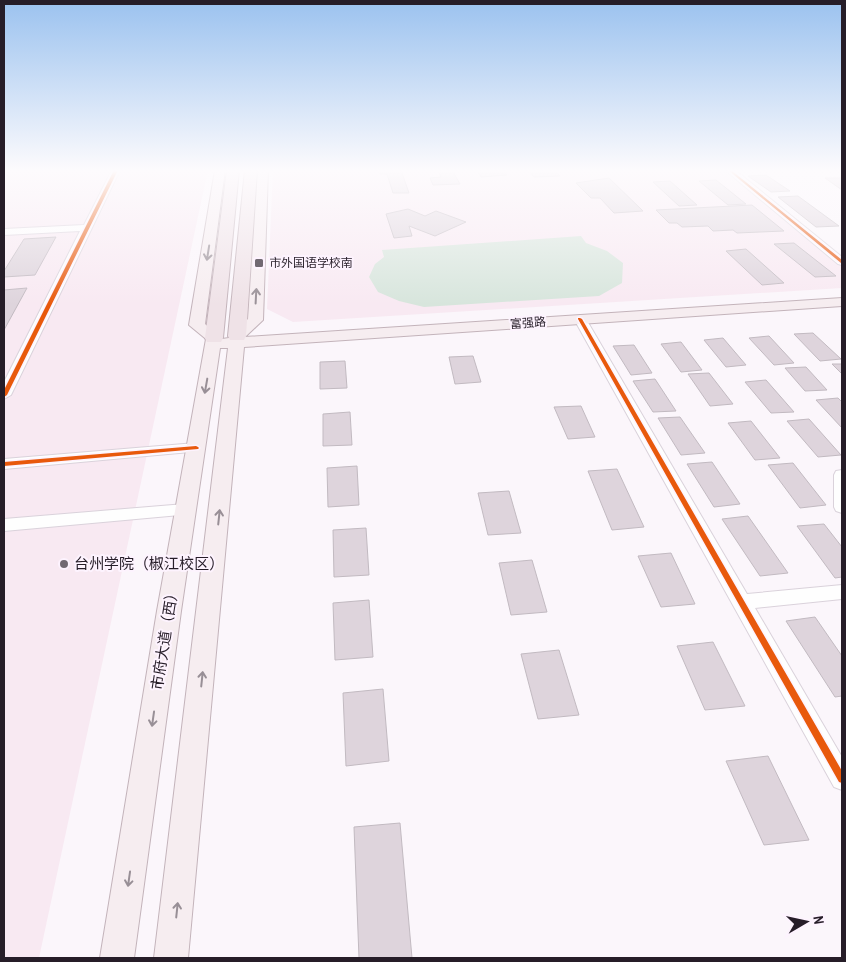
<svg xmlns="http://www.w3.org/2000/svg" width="846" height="962" viewBox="0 0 846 962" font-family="'Archivo Narrow','Noto Sans SC',sans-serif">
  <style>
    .education { fill: #f8e9f2 }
    .green { fill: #d7e5dc }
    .building { fill: #ded4dc; stroke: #c2bac1 }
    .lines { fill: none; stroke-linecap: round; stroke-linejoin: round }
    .minor-casing { stroke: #dad2db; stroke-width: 2 }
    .major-casing { stroke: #c3b3ba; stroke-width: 2 }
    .highway-casing { stroke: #c3b3ba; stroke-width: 2 }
    .minor { fill: #fefefe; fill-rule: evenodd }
    .major { fill: #f6edf0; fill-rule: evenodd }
    .highway { fill: #efe2e7; fill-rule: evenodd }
    .cycleway-casing { stroke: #fdf3fe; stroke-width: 3 }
    .cycleway { fill: #e8590c; fill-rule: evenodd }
    .oneway { stroke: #988f96 }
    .poi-dot { fill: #716972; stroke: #fdf3fe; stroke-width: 2 }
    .labels { text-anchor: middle; stroke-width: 4; stroke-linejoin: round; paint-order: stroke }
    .far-poi-label { font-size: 12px; fill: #261d28; stroke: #fdf3fe; text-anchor: start }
    .far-street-label { font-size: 12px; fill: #261d28; stroke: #fdf3fe }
    .poi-label { font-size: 15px; fill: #261d28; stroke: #fdf3fe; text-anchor: start }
    .street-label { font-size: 15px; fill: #261d28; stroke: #fdf3fe }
  </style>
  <rect width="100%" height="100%" fill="#fbf6fb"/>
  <path class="education" d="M4 170H208L39 958H4Z
    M273 170H723L842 260V288L293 322 267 309Z"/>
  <path class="green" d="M581 236 586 243 607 251 623 263 622 283 599 296 424 307 399 301 378 292 369 277 375 264 384 257 382 250Z"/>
  <path class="building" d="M379 170H401L409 193H393L387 174H380Z
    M438 170H452L460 184 433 185 430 178 441 177Z
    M477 170H503L507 175 481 177Z
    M555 170 560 176 534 177 529 171Z
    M766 175 790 191 771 192 748 176Z
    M609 178 643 211 614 213 600 198H591L576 183Z
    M825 178H842V190Z
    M716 180 746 204 728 205 699 181Z
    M670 181 697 205 679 206 653 182Z
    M798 196 839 226 816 227 778 197Z
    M752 205 784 231 737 233 733 230 713 231 708 226 682 227 677 223H669L656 210Z
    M408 209 425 216 436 211 466 222 435 236 409 226 412 236 394 238 386 214Z
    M56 237 35 275 4 277V271L24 239Z
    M794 243 836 276 815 277 774 244Z
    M746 249 784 283 762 285 726 251Z
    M27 288 4 330V290Z
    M813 333 841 359 820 361 794 334Z
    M769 336 794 363 774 365 749 338Z
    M723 338 746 365 726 367 704 340Z
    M681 342 702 370 681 372 661 344Z
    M634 345 652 373 631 375 613 346Z
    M473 356 481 382 455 384 449 357Z
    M345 361 347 388 320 389V362Z
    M832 364H842V374Z
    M806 367 827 390 805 391 785 368Z
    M709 373 733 404 710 406 688 374Z
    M655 379 676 411 653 412 633 381Z
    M766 380 794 412 771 413 745 382Z
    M838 398 842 402V428L816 400Z
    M581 406 595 437 568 439 554 407Z
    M350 412 352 445 323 446V414Z
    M680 417 705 453 681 455 658 418Z
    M809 419 841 455 818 457 787 421Z
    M751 421 780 458 755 460 728 423Z
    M712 462 740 504 714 507 687 464Z
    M793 463 826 505 800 508 768 465Z
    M357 466 359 505 328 507 327 468Z
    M617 469 644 527 612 530 588 471Z
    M509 491 521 533 488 535 478 493Z
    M748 516 788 573 760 576 722 519Z
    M824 524 842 547V577L835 578 797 526Z
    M366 528 369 575 334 577 333 530Z
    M671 553 695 604 661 607 638 556Z
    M532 560 547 612 511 615 499 563Z
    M369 600 373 657 335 660 333 603Z
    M815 617 842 656V696L835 697 786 621Z
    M713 642 745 706 705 710 677 646Z
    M559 650 579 715 538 719 521 654Z
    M383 689 389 761 346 766 343 693Z
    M768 756 809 840 764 845 726 761Z
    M400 823 412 958H359L354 827Z"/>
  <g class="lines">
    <defs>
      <path id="minor" d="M112 170H120L11 395 4 399V382L80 231 4 235V229L84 225Z
        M725 170H735L842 257V265L838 264Z
        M580 315 586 319 747 594 842 585V599L755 608 842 757V790L834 787 574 319Z
        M196 443 204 448 201 451 4 469V459Z
        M842 470V513L836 511 834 507V475L836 471Z
        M185 504 191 506 193 510 191 514 4 531V519Z"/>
      <path id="major" d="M215 170H225L205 324 222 339 229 338 231 333 248 319 258 170H268L263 320 245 337 842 298V306L244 347 188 958H154L228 348H220L181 611 134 958H100L157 611 206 339 189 325Z"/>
      <path id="highway" d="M227 170H239L223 338 221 342H207L205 338Z
        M245 170H257L246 336 244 340H230L228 336Z"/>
    </defs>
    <use href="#minor" class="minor-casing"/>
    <use href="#major" class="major-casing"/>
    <use href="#highway" class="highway-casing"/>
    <use href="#minor" class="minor"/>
    <use href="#major" class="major"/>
    <use href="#highway" class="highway"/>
    <defs>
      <path id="cycleway" d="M114 170H118L7 395 4 397V390Z
        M728 170H731L842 260V263H841Z
        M578 318H580L582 319 842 771V783L839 782 578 319Z
        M196 446 198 447 199 448 198 449 4 466V462Z"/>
    </defs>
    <use href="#cycleway" class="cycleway-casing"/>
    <use href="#cycleway" class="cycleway"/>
  </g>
  <defs><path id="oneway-shaft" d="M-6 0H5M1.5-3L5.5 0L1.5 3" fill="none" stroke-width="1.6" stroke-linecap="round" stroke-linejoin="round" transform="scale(1.25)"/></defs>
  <g class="oneway">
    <use href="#oneway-shaft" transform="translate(208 253) rotate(99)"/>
    <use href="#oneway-shaft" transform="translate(256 296) rotate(-87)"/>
    <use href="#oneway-shaft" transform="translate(206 386) rotate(100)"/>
    <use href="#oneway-shaft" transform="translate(219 517) rotate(-84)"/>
    <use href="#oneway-shaft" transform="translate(202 679) rotate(-84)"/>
    <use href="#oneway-shaft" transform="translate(153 719) rotate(98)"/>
    <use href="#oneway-shaft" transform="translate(129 879) rotate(98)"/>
    <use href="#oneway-shaft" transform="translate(177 910) rotate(-84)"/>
  </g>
  <linearGradient id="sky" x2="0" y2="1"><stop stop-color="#9bc2ef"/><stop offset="0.56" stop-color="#fdfbfd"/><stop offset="1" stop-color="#fdfbfd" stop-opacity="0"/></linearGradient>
  <rect width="846" height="305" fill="url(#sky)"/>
  <g class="poi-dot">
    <rect x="254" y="258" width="10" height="10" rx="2.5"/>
    <circle cx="64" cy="564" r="5"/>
  </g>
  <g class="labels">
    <g class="far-poi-label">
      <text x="269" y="267">市外国语学校南</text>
    </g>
    <g class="far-street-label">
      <text transform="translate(528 323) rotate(-4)" y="4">富强路</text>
    </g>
    <g class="poi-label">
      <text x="74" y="569">台州学院（椒江校区）</text>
    </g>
    <g class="street-label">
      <text transform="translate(165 638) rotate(-81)" y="5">市府大道（西）</text>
    </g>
  </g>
  <rect width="846" height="962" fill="none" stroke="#261d28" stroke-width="10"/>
  <g transform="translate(806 922) rotate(81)" stroke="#fdf3fe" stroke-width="4" paint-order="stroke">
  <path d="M0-4L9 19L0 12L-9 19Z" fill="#261d28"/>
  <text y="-8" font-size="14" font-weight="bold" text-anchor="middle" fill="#261d28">N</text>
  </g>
</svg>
